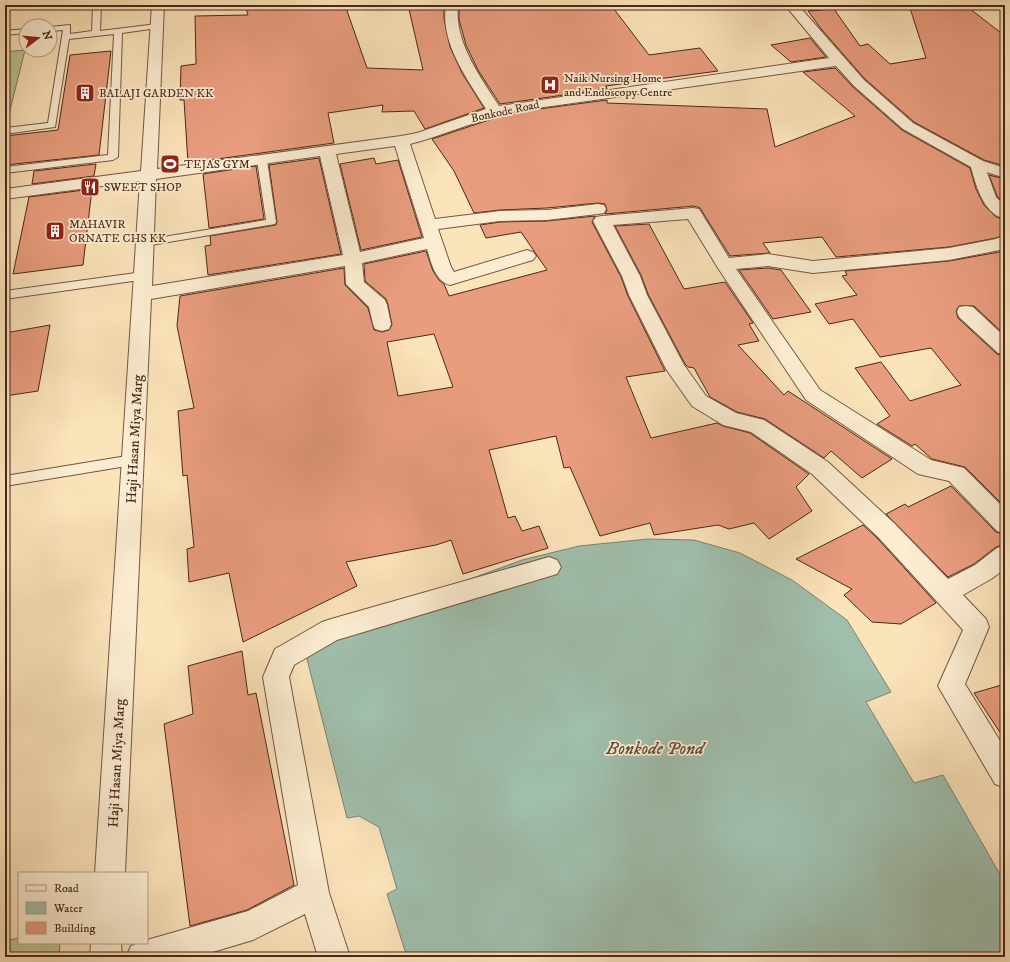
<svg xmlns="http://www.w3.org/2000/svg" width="1010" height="962" viewBox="0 0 1010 962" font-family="'IM FELL DW Pica',serif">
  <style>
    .green { fill: #bac594; stroke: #827657 }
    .water { fill: #9fbeac; stroke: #7d8272 }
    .building { fill: #e99d7e; stroke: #4a271a; fill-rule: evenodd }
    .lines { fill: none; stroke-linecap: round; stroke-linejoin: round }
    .service-casing { stroke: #765642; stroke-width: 2 }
    .pedestrian-casing { stroke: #765642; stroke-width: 2 }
    .minor-casing { stroke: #765642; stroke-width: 2 }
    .service { fill: #fcedd2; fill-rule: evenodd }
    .pedestrian { fill: #fcedd2; fill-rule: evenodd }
    .minor { fill: #fcedd2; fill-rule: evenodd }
    .labels { text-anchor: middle; stroke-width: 3.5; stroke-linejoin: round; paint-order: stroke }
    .far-poi-label { font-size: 12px; fill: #4a271a; stroke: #fcedd2; text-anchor: start }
    .far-street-label { font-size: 12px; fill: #4a271a; stroke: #fcedd2 }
    .street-label { font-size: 14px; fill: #4a271a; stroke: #fcedd2 }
    .near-water-label { font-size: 18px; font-style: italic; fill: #5f4d3e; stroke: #fcedd2 }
  </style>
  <rect width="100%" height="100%" fill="#fbe3ba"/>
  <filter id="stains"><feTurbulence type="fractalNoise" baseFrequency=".005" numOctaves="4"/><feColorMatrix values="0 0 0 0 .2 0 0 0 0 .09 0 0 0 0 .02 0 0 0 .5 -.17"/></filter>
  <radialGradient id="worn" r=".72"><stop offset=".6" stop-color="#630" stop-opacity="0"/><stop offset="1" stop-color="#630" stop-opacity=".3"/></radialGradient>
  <path class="green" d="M25 50 8 118H5V52Z
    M19 938V943H60L59 957H5V941Z"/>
  <path class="water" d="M648 539 694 540 740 553 792 580 847 620 891 692 866 702 914 783 943 775 1005 883V957H407L387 894 397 889 379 827 359 816 347 818 305 651 331 630 522 560 579 546Z"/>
  <path class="building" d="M245 5H345L367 68 423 70 408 5H444V19L450 47 462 73 484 108 425 129 414 111 382 112 383 105 328 113 334 143 188 163 184 100H180L181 66 196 64 195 16 248 15Z
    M459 5H611L649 55 700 48 718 71 606 86 607 89 500 104 478 70 466 45 459 19Z
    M909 5H965L1005 36V166L984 160 914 122 865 79 822 30 808 11 834 9 860 46 868 44 890 64 926 58Z
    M810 38 826 57 791 62 771 45Z
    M111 51 99 155 5 165V136L58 130 70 55Z
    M835 68 853 87 902 130 970 168 976 189 984 205 996 217 1005 220V234L996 238 949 247 836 257 822 237 763 243 770 253 730 256 700 208 694 206 605 214 607 210 605 204 598 203 547 208 500 210 474 213 454 171 432 139 489 120 516 112 607 100V103L767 109 775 147 855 116 803 72Z
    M319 158 341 254 208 275 205 246 211 245 210 236 276 225 277 222 269 165Z
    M374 158 376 164 398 160 422 237 361 250 340 164Z
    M96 164 94 176 32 184 34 171Z
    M256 166 264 219 209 228 203 174Z
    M989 175 1005 179V204L997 196Z
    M92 189 83 265 13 274 29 197Z
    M595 216 592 222 621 277 628 296 665 371 626 377 651 438 717 423 723 426 750 433 809 474 796 487 812 511 769 539 754 523 729 529 718 525 654 535 650 523 600 536 570 467 564 468 556 436 489 450 508 518 515 516 522 531 539 526 548 548 463 574 451 540 436 545 346 562 357 586 243 642 229 573 189 582 187 549 194 547 187 475 183 476 178 411 194 408 177 326 180 296 344 268 345 285 368 308 374 330 382 332 389 330 392 325 388 305 386 299 365 281 364 264 426 251 433 271 439 280 444 284 449 296 547 270 521 232 486 238 480 225 500 222 547 221ZM434 334 453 387 398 396 387 342Z
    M649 224 684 289 725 282 753 323 749 324 759 341 738 345 784 395 788 391 892 459 862 478 831 451 824 458 765 419 737 412 710 397 694 368 688 367 685 364 648 294 641 275 615 226Z
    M1005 251V335L974 306H959L956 311 958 318 997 354 1005 356V507L965 467 932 459 915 444 912 446 877 424 890 416 855 368 881 362 910 401 961 385 931 348 880 357 853 319 829 324 815 304 857 295 842 276 847 275 845 271 949 261Z
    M768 268 781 270 811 312 773 319 739 270Z
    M50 325 38 391 5 396V333Z
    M951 486 996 532 1005 535V544L996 547 974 564 948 577 886 514 905 504 908 507Z
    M863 525 878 539 936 603 901 624 872 622 844 595 852 589 796 559Z
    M242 651 248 695 256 693 294 885 247 910 190 926 164 724 193 714 188 666Z
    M1005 684V740L974 693Z"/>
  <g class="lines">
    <defs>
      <path id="service" d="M93 5H101L100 31 157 24 161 26 157 28 122 33 118 157 113 160 5 173V167L108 155 114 34 69 39 55 127 5 134V128L48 123 63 30 50 31V27L70 25V34L92 31Z
        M26 29V33L5 35V31Z
        M262 157 267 160 276 222 275 224 145 246 141 245 140 243 141 241 145 240 266 220 257 160Z
        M143 272 147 273 148 276 147 279 5 299V291Z
        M133 455 138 456 139 460 138 464 133 465 5 486V476Z"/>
      <path id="pedestrian" d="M977 160 982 161 984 164 996 197 1005 206V219C982 213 976 184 970 164L972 161Z"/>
      <path id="minor" d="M152 5H164L157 169 401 136 417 133 486 109C467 78 440 43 446 5H458C454 42 480 76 499 106L829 58 785 5H798L864 80 913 123 983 161 1005 168V178L971 167 903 129 854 86 836 66 516 111C479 119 446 135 410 144L435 219 500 211 547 210 598 204 604 205 606 209 604 213 598 214 547 220 500 221 438 229 451 267 454 272 527 250 533 252 536 256 533 260 450 285C435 281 431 262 427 249L362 263 364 282 385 300 387 305 391 324 389 329 382 331 375 329 373 324 369 307 346 284 345 266 151 299 125 873H95L140 181 5 199V189L141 171ZM395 146 424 238 360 252 336 154ZM320 156 343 255 152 286 156 179Z
        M693 208 699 209 729 258 768 254 813 261 949 248 996 239 1005 235V249L949 260 813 273 768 266 736 269 820 390 931 460 964 468 1005 509V534L997 531 949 481 918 474 806 400 718 268 688 219 613 225 640 276 647 295 684 365 706 396 736 413 764 420 828 462 895 524 948 579 975 565 997 548 1005 545V569L991 579 963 595 986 619 989 627 965 684 1005 749V788L995 784 938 686 963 630 879 538 812 474 751 432 723 425 692 406 666 369 629 295 622 276 593 221 596 217 602 216Z
        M966 306 973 307 1005 337V355L998 353 959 317 957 312 959 307Z
        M549 557 557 560 561 567 557 574 337 640 294 665 289 677 329 893 350 957H318L305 914 253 940 196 957H126L131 946 138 943H147V940L248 911 298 885 263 677 275 649 322 622 331 619Z
        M91 943H121L122 957H90Z"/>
    </defs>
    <use href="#service" class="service-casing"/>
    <use href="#pedestrian" class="pedestrian-casing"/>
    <use href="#minor" class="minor-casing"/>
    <use href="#service" class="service"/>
    <use href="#pedestrian" class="pedestrian"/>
    <use href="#minor" class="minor"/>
  </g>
  <defs>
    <symbol id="hospital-square" viewBox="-11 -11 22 22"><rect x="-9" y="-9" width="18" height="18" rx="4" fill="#8f2418" stroke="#fcedd2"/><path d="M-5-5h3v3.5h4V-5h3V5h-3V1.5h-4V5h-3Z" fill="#fff"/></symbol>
    <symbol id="building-square" viewBox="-11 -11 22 22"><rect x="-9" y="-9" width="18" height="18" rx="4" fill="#8f2418" stroke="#fcedd2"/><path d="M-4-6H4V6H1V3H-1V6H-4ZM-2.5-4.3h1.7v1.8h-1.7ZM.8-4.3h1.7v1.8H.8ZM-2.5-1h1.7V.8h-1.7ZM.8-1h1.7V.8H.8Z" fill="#fff"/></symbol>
    <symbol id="stadium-square" viewBox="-11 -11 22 22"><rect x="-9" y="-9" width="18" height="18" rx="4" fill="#8f2418" stroke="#fcedd2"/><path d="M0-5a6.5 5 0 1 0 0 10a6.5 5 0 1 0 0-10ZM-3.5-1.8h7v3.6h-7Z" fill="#fff"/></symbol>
    <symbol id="restaurant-square" viewBox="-11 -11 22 22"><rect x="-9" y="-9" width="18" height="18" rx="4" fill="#8f2418" stroke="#fcedd2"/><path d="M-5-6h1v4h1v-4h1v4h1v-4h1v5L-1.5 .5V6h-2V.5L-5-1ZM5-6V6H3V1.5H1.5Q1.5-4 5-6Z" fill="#fff"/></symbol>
  </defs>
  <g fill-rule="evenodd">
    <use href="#hospital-square" x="539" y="74" width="22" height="22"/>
    <use href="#building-square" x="74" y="82" width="22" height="22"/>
    <use href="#stadium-square" x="159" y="153" width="22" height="22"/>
    <use href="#restaurant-square" x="79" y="176" width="22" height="22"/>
    <use href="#building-square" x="44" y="220" width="22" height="22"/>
  </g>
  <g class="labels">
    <g class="far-poi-label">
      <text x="564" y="82">Naik Nursing Home<tspan x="564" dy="14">and Endoscopy Centre</tspan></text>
      <text x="99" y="97">BALAJI GARDEN KK</text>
      <text x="184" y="168">TEJAS GYM</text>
      <text x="104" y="191">SWEET SHOP</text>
      <text x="69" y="228">MAHAVIR<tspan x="69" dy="14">ORNATE CHS KK</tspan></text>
    </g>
    <g class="far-street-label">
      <text transform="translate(505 111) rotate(-12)" y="4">Bonkode Road</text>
    </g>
    <g class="street-label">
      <text transform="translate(134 439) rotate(-87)" y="5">Haji Hasan Miya Marg</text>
      <text transform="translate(116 763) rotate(-87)" y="5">Haji Hasan Miya Marg</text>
    </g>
    <g class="near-water-label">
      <text x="655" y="754">Bonkode Pond</text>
    </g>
  </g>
  <rect width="1010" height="962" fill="none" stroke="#fbe3ba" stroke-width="20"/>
  <rect x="6" y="6" width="998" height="950" fill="none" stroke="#4a271a" stroke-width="2"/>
  <rect x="10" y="10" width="990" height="942" fill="none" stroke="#4a271a"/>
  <rect x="18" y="872" width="130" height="72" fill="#fcedd2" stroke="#b59e88"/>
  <rect x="26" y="885" width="20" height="6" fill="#fcedd2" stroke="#b59e88"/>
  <text x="54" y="892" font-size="12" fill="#4a271a">Road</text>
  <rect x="26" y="902" width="20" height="12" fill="#9fbeac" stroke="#b59e88"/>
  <text x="54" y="912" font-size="12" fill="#4a271a">Water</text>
  <rect x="26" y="922" width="20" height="12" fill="#e99d7e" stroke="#b59e88"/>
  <text x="54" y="932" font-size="12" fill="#4a271a">Building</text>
  <g transform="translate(38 38) rotate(74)"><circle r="19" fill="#fcedd2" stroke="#b59e88"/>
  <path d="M0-3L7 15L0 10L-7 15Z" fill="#8f2418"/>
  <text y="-6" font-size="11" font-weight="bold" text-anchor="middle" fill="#4a271a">N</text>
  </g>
  <rect width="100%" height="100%" filter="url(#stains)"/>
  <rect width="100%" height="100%" fill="url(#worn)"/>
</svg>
